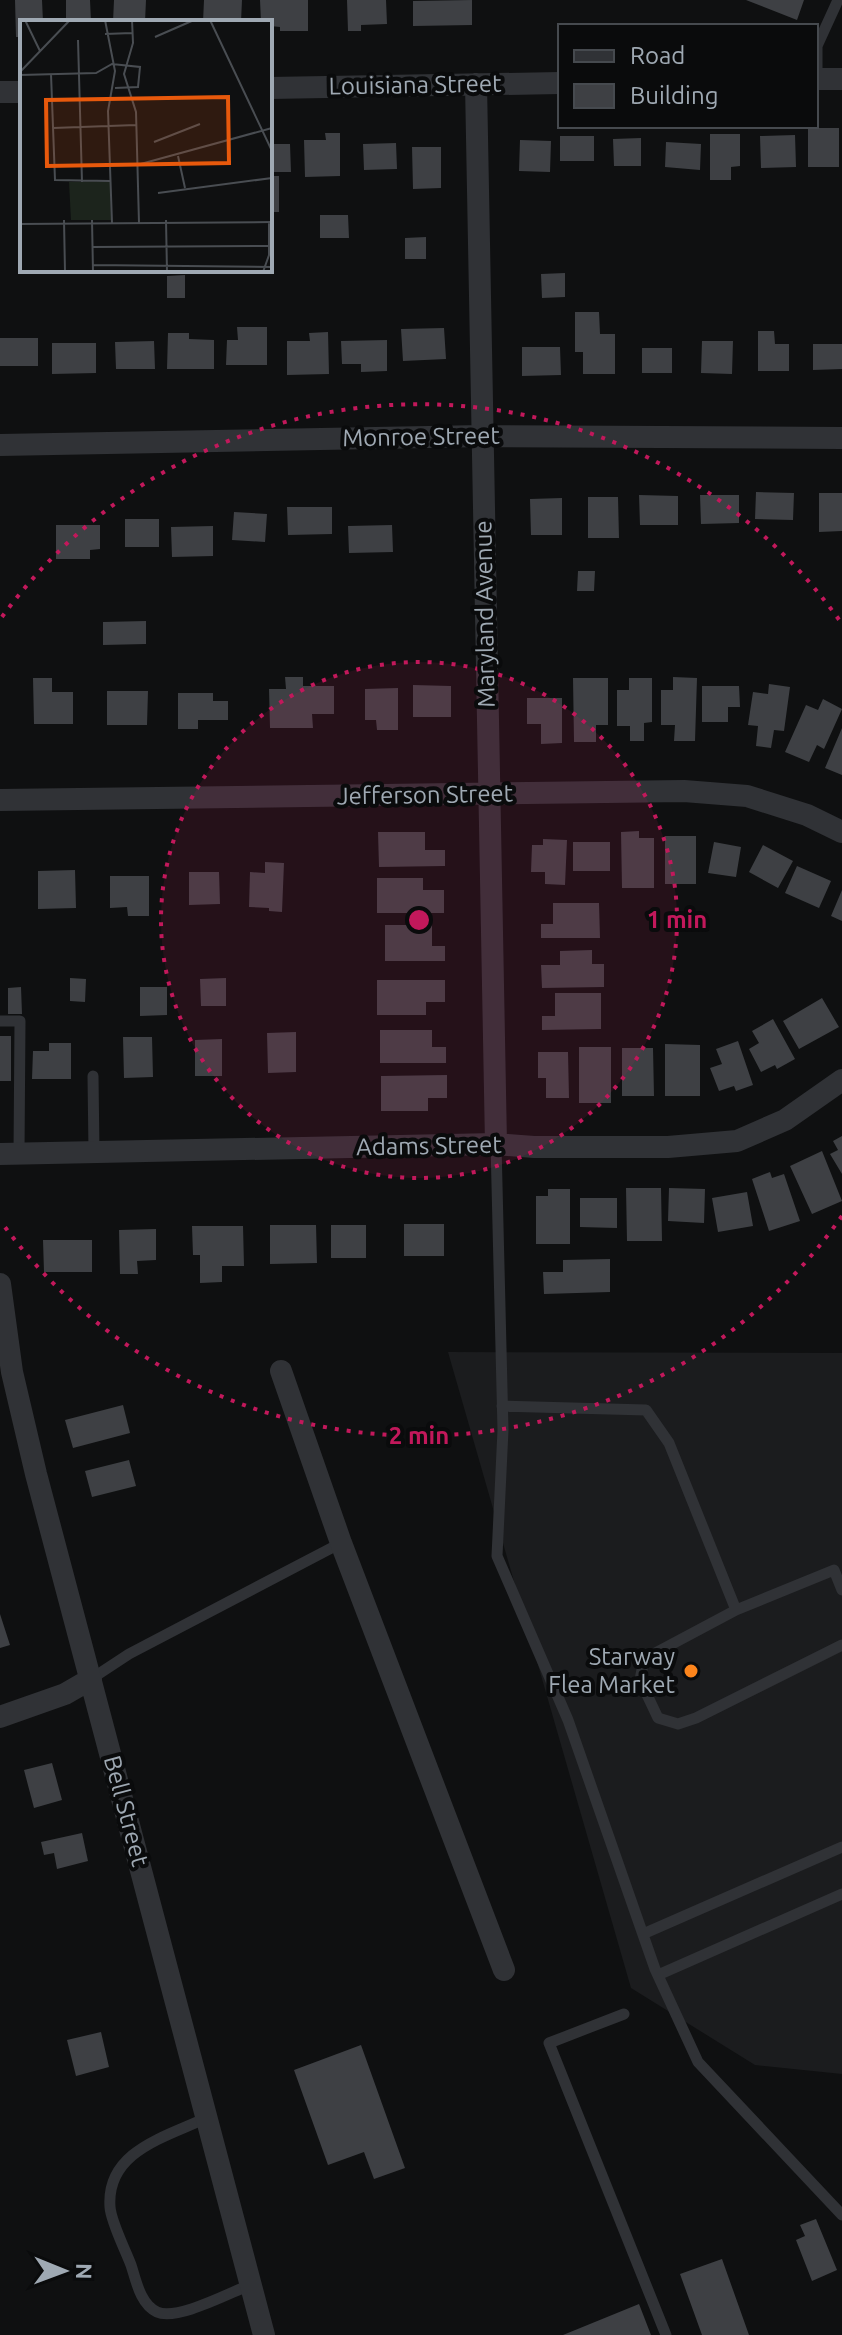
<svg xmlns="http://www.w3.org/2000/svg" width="842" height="2335" viewBox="0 0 842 2335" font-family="Ubuntu,sans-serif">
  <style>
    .built { fill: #1b1c1e }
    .building { fill: #3e4044 }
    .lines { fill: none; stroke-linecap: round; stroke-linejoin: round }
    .service { stroke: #303236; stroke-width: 11 }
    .minor { stroke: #303236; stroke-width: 22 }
    .ring { fill: none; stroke: #c2185b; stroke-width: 4; stroke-dasharray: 4 8 }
    .poi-dot { fill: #fd851c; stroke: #0a0b0c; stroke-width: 3 }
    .labels { text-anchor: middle; stroke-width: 8; stroke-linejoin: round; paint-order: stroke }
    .street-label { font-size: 24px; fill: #9fa9b3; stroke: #0a0b0c }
    .poi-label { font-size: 24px; fill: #9fa9b3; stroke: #0a0b0c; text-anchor: end }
    .inset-road { fill: none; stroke: #494d52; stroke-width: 2 }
    .view { fill: #e8590c; fill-opacity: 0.15; stroke: #e8590c; stroke-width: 4 }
    .inset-edge { fill: none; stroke: #9fa9b3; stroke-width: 4 }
    .centre { fill: #c2185b; stroke: #0a0b0c; stroke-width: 4 }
    .ring-label { font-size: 24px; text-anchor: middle; font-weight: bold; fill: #c2185b; stroke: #0a0b0c; stroke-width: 8; stroke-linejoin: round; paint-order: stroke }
  </style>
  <rect width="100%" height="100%" fill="#0f1011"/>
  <path class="built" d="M448 1352 842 1353V2074L755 2065 631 1988Z"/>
  <path class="building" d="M15 0H42L43 22H22V37H16Z
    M66 0H90L91 22H66Z
    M114 0H146L145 22H113Z
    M204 0H242L241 22H203Z
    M260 0H308V31H280V27L270 26V22H261Z
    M347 0H386L387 24 361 25V31H348Z
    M472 0V25L413 26V1Z
    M746 0H804L797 20Z
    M808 128H839V167H808Z
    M325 133H340V176L305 177 304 140H326Z
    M710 134H740V166L731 167V180H710Z
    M795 135 796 167 761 168 760 136Z
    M560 136H594V161H560Z
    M641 138V166H614L613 139Z
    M520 140 551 141 550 172 519 171Z
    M666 142 701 144 700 170 665 167Z
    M18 143H22V200H19Z
    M396 143 397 169 364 170 363 144Z
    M270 144H290L291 172H270Z
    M412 147H441V188L413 189Z
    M270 176H279V212H270Z
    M320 215H348L349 238H320Z
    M426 237V259H405V238Z
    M565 273V297L542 298 541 274Z
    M185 275V298H167V276Z
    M575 312H599L600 334H615V374H583V352H575Z
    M237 327H267V365H226L227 340H238Z
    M444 328 446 359 403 361 401 329Z
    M758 331H774L775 344H789V371H758Z
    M328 332 329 374 287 375V341H310L309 333Z
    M168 333H189V339L214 340V369H167Z
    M0 338H38V366H0Z
    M387 340V371L361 372V364H342L341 341Z
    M154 341 155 369H116L115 342Z
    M702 341H733L732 374 701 373Z
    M52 343H96V373L52 374Z
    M813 344H842V369L813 370Z
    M522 347H560L561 375 522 376Z
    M642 348H672V373H642Z
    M756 492 794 493 793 520 755 519Z
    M819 493H842V531L819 532Z
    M639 495 678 496V525H640Z
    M700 495H739V523L701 524Z
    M588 497H618L619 538H588Z
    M562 498V535H531L530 499Z
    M287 507H332V534L288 535Z
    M234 512 267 514 265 542 232 540Z
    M125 519H159V547H125Z
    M56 525H100V549L90 550V559H56Z
    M392 525 393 552 349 553 348 526Z
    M213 526V556L172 557 171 527Z
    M578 571H595L594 591H577Z
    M146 621V644L103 645V622Z
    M285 677H303V686H334V714H312L313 728H270L269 689H286Z
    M673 677 697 678 695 741H674L675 725H661V690H673Z
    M33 678H52V692H73V724H34Z
    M573 678H608V725H596V742H574Z
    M629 678H652V722L644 723V741H630V726H617V690H629Z
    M769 684 790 687 784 731 774 730 771 748 756 746 758 726 748 725 753 692 768 694Z
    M413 685 451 686V717H413Z
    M702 686H739L740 707H728V722H702Z
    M398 688V730H377L376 720H365V689Z
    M107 691H148L147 725H107Z
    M178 693H213V701H228V720H198V729H178Z
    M527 698H562V743L541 744V724H527Z
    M823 699 842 709 824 749 817 745 809 762 785 752 806 705 818 710Z
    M842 728V775L825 768Z
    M639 831V838H654V888H622L621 832Z
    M378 832H425V850H445V866L379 867Z
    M665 836H696V884H665Z
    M543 839 567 840 565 885 545 884V872H531L532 845H543Z
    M573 842H610V871H573Z
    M714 842 741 847 736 877 708 873Z
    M763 845 793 861 778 888 749 872Z
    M265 862 284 863 282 912 269 911V908L249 907 250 872 265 873Z
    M797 866 831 881 819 908 785 893Z
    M75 870 76 908 38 909V871Z
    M189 872H219L220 904 189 905Z
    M110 876H149V916H128L127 907 110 908Z
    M377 878H423V890H444V913H377Z
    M842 890V921L831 916Z
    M553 903H599L600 938H541V924H553Z
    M385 925H432V946H445V961H385Z
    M592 950V964H604V987L542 988 541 965H560V951Z
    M70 978 86 979 85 1002 70 1001Z
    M226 978V1006H201L200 979Z
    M377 980H445V1002H426V1015H377Z
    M21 987 22 1014H8V988Z
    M140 987H167V1015L140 1016Z
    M555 993H601V1029L542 1030V1016H555Z
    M822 998 839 1027 799 1049 783 1021Z
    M773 1019 795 1059 777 1069 775 1065 761 1072 749 1049 759 1043 752 1031Z
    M380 1030H432V1047H446V1063H380Z
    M296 1032V1072L268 1073 267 1033Z
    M0 1036H11V1081H0Z
    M123 1037H152L153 1077 124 1078Z
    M222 1039V1076H195V1040Z
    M738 1041 753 1085 736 1091 734 1086 719 1091 710 1068 722 1064 716 1049Z
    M49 1043H71V1079H32L33 1051H49Z
    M665 1044 700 1045V1096H665Z
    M579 1047H611V1103H579Z
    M622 1048H653L654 1096H622Z
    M538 1052H568L569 1098H546V1078H538Z
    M447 1075V1098H428V1111H381V1076Z
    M842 1136V1174L830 1154 838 1150 833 1141Z
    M822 1151 842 1201 812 1214 790 1166Z
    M770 1172 772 1178 784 1174 800 1221 769 1231 752 1179Z
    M626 1188H661L662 1241H627Z
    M669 1188 705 1189 704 1223 668 1221Z
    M548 1189H570V1244H536V1196H548Z
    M747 1192 753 1226 718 1232 712 1198Z
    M580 1198H617V1228L580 1227Z
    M404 1224H444V1256H404Z
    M270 1225H316L317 1263 270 1264Z
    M331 1225H366V1258H331Z
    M192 1226H243L244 1266H222V1282L200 1283V1255H193Z
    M156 1229V1260L137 1261 138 1274H120L119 1230Z
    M43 1240H92V1272H44Z
    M610 1259V1292L544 1294 543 1272H563V1260Z
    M123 1405 130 1433 73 1448 65 1420Z
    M129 1460 136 1486 92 1497 85 1471Z
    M0 1614 10 1645 0 1648Z
    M52 1763 62 1800 34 1808 24 1770Z
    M82 1833 88 1861 57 1869 54 1853 44 1855 41 1842Z
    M101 2032 109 2067 76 2076 67 2040Z
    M361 2045 405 2168 374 2179 364 2152 328 2165 294 2070Z
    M816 2219 837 2270 812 2281 796 2240 805 2236 800 2225Z
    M722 2259 749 2335H702L680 2274Z
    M639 2304 651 2335H563Z"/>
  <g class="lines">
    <path class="service" d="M817 79V46L838 0
      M0 1021H20L19 1153
      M93 1076 94 1152
      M496 1144 503 1430 497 1556 568 1720 655 1969 698 2062 842 2215
      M502 1406 646 1410 669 1443 736 1610
      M842 1590 834 1570 736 1610 644 1659 640 1680 658 1718 678 1724 696 1718 842 1645
      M91 1679 129 1654 341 1543
      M643 1934 842 1847
      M658 1975 842 1894
      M624 2014 549 2043 666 2335
      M206 2118C166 2137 106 2151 110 2207 111 2222 125 2249 131 2265 136 2280 140 2304 157 2312 177 2321 229 2293 250 2285"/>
    <path class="minor" d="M816 79H842
      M476 84 496 1144
      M270 88 560 83
      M0 92H22
      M0 445 482 436 842 438
      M0 800 684 791 747 796 807 815 842 832
      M0 1154 496 1144 534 1147H668L737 1141 785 1120 842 1080
      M0 1284 12 1372 36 1474 264 2335
      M281 1371 341 1543 504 1970
      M0 1717 65 1694 91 1679"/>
  </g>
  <circle cx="419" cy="920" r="258" fill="#c2185b" fill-opacity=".12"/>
  <g class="ring">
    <circle cx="419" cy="920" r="258"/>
    <path d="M842 1216A516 516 0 0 1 2 1223M2 617A516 516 0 0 1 842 624"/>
  </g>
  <circle class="poi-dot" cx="691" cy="1671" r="8"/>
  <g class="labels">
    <g class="street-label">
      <text transform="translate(415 85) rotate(-1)" y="8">Louisiana Street</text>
      <text transform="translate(421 437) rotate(-1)" y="8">Monroe Street</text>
      <text transform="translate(485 614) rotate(-91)" y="8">Maryland Avenue</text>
      <text transform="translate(425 795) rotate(-1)" y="8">Jefferson Street</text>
      <text transform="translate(429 1146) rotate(-1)" y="8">Adams Street</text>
      <text transform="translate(126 1811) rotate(75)" y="8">Bell Street</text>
    </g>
    <g class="poi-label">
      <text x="675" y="1665">Starway<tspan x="675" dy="28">Flea Market</tspan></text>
    </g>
  </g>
  <g transform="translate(20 20)">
    <rect width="252" height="252" fill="#0f1011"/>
    <path d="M90 161 91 200H51L49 162Z" fill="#1c241c"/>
    <path class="inset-road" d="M5 0 20 31M85 0 95 51 88 91 92 203M112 0 113 23 104 54 116 92 119 203M190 0 252 131M85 14 112 13M135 17 174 0M58 20 62 162M0 52 50 0M31 54 35 160 90 161M0 55 76 53 92 44 120 47 118 67 95 68M33 108 116 105M134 122 180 104M158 136 165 168M117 145 252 108M138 173 252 158M44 200 45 252M72 200 73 252M146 200 147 252M0 204 252 202M72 227 249 226M72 245 252 247M243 252 249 235V202"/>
    <path class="view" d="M208 77 209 143 27 146 26 80Z"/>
    <rect width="252" height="252" class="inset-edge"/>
  </g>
  <circle cx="419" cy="920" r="12" class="centre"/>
  <g class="ring-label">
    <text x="677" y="928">1 min</text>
    <text x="419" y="1444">2 min</text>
  </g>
  <rect x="558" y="24" width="260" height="104" fill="#0a0b0c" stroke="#464a4f" stroke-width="2"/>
  <rect x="574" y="50" width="40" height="12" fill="#303236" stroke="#464a4f" stroke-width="2"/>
  <text x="630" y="64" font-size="24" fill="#9fa9b3">Road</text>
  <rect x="574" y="84" width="40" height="24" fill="#3e4044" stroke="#464a4f" stroke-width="2"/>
  <text x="630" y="104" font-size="24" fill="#9fa9b3">Building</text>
  <g transform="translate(64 2271) rotate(91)" stroke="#0a0b0c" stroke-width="6" paint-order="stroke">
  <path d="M0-6L14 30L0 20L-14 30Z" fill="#9fa9b3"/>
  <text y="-12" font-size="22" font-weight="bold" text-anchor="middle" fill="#9fa9b3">N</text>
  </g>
</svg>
